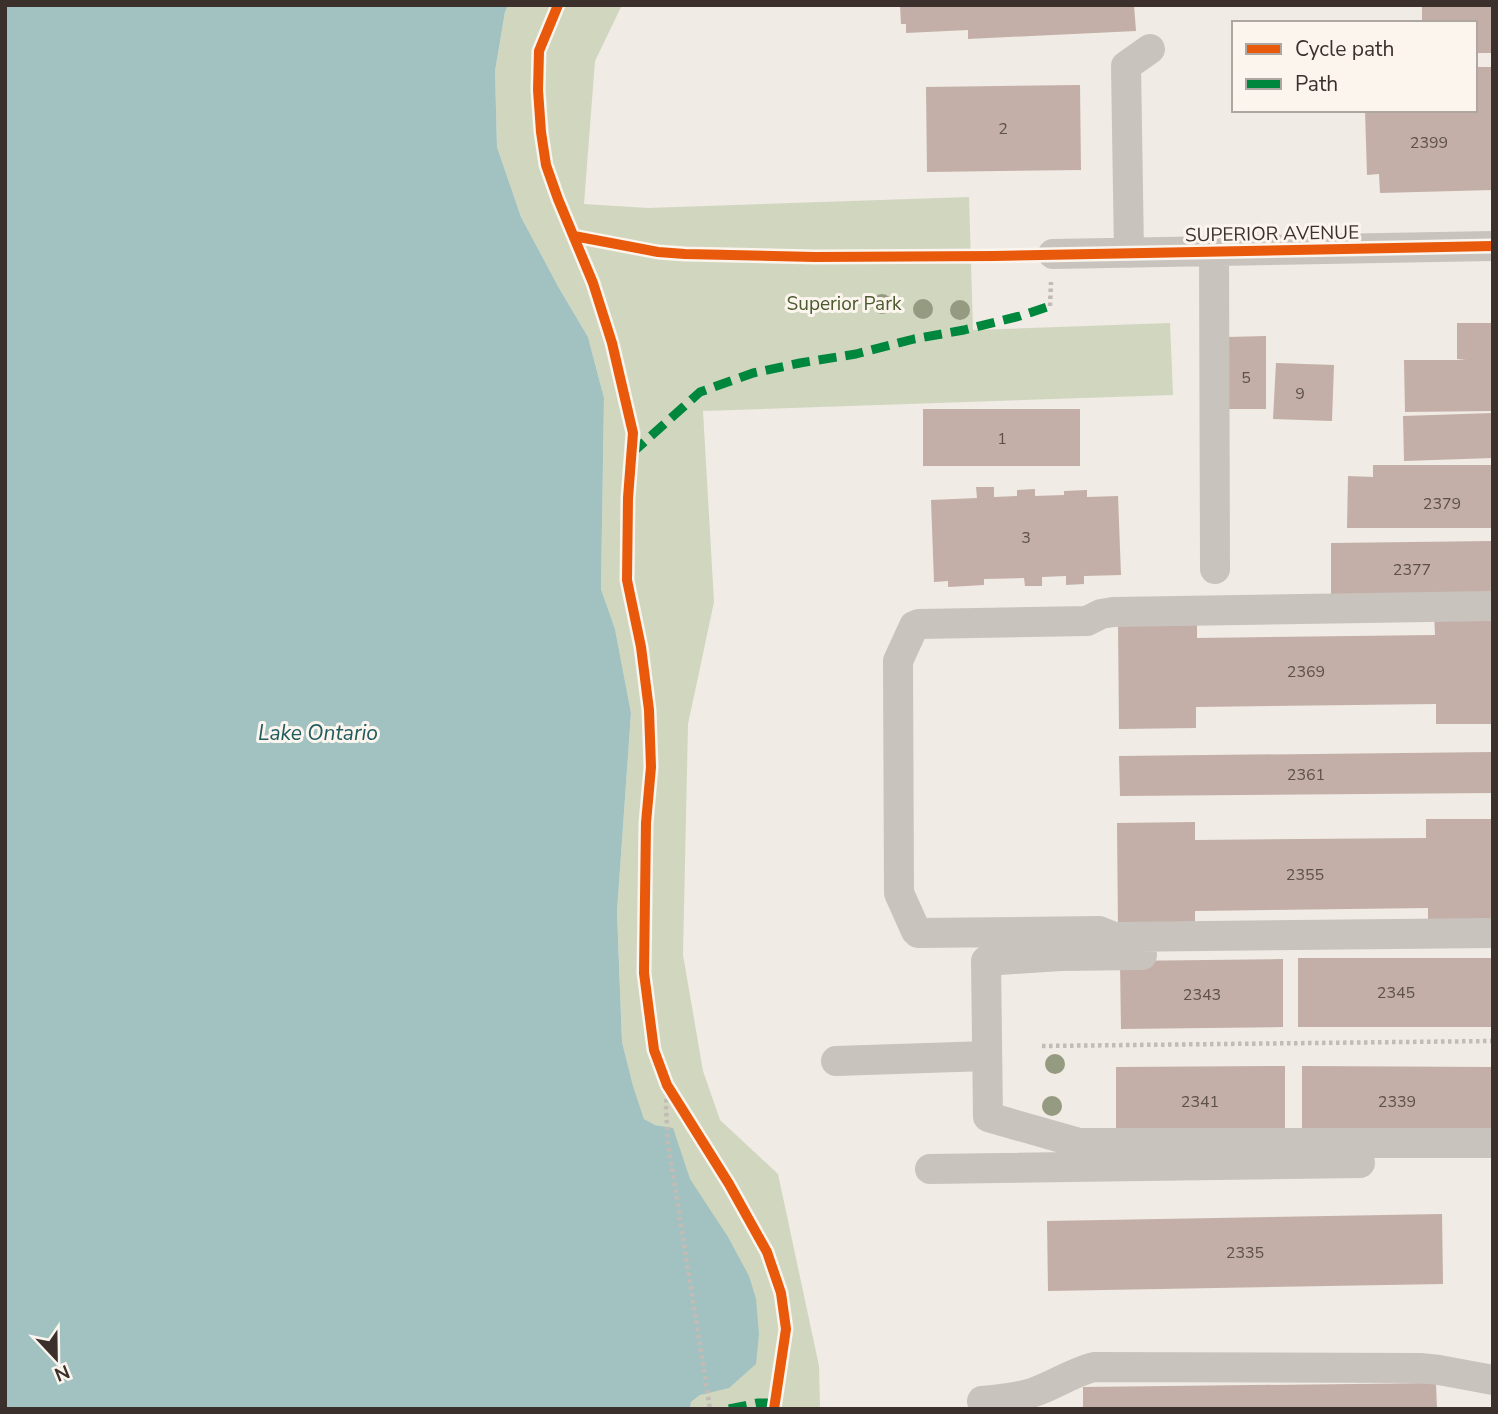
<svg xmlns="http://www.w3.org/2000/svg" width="1498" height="1414" viewBox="0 0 1498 1414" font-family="'Nunito Sans',sans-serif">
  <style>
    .green { fill: #d1d6bf }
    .water { fill: #a1c2c1 }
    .building { fill: #c3afa7 }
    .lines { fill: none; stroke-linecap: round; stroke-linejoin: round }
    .path { stroke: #c2bbb6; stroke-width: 4.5; stroke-dasharray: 3.5 3.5; stroke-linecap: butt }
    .minor { stroke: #c9c3be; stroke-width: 30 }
    .quiet { stroke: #00873e; stroke-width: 9; stroke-dasharray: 18 9; stroke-linecap: butt }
    .cycleway-casing { stroke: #fbf5ee; stroke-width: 15 }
    .cycleway { stroke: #e8590c; stroke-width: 10 }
    .tree { fill: #959b80 }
    .labels { text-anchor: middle; stroke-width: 6; stroke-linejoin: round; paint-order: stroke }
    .number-label { font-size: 16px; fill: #5d504a }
    .street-label { font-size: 19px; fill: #3b302b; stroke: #fbf5ee }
    .park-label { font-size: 19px; fill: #4a5a2e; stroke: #fbf5ee }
    .water-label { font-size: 21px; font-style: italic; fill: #1f5a5e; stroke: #fbf5ee }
  </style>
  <rect width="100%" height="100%" fill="#f0ebe5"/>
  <path class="green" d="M508 5H622L595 61 584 204 648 208 969 197 973 330 1170 323 1173 395 703 411 714 602 688 724 683 955 703 1071 720 1120 778 1174 819 1366 820 1409H690L691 1402 700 1395 708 1392 666 1127 655 1125 644 1119 633 1087 622 1042 617 912 631 713 615 629 601 589 604 398 588 337 559 288 521 217 497 147 495 71 505 12Z"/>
  <path class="water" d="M5 5H508L505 12 495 71 497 147 521 217 559 288 588 337 604 398 601 589 615 629 631 713 617 912 622 1042 633 1086 644 1119 655 1125 673 1128 690 1179 728 1237 749 1276 756 1299 759 1334 756 1364 729 1388 700 1395 691 1402 690 1409H5Z"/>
  <path class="building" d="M900 5H1134L1136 31 968 39V30L906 33V24H901Z
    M1422 5H1493V53H1475V23H1422Z
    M1475 67H1493V190L1380 193 1379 174 1367 175 1365 110H1475Z
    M1080 85 1081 170 927 172 926 87Z
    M1457 323H1493V411L1405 412 1404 360H1466L1457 359Z
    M1266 336V409H1228L1227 337Z
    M1276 363 1334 365 1332 421 1273 419Z
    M923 409H1080V466H923Z
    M1493 413V458L1404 461 1403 416Z
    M1373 465H1493V528H1347L1348 476 1373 477Z
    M976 487H994V497L1017 496V490L1035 489V496L1064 495V491L1087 490V497L1118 496 1121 575 1084 576V584L1066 585V576L1042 577V586H1025L1024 578 984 579V585L948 587V581L934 582 931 500 977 498Z
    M1493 541V595L1331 597V543Z
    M1493 611V724H1436V704L1196 707V728L1119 729 1118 621 1197 619V638L1435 635 1434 612Z
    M1493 752V793L1120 796 1119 756Z
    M1426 819H1493V926L1428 927V908L1195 911V930L1118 932 1117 823 1195 822V840L1426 838Z
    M1298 958H1493V1027H1298Z
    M1283 959V1027L1121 1029 1120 961Z
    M1285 1066V1134L1116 1135V1067Z
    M1302 1066 1493 1067V1136L1302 1135Z
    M1442 1214 1443 1284 1048 1291 1047 1221Z
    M1436 1383 1437 1409H1083V1387Z"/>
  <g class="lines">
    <path class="path" d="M1050 306 1051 282
      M1042 1046 1493 1041
      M667 1085 666 1107 668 1143 710 1409"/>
    <path class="minor" d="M1214 251 1215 569
      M1129 253 1126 66 1150 49
      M1053 254 1493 246
      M1493 606 1113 612 1101 614 1087 621 919 624 914 626 898 661 899 893 916 931 918 933 1099 931 1114 937 1493 933
      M1142 955 1060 956 986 961 988 1117 1079 1143H1493
      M836 1061 987 1056
      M930 1169 1360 1163
      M982 1401C1000 1399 1020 1398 1037 1391 1056 1384 1074 1372 1094 1367L1420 1368 1439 1370 1493 1380"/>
    <path class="quiet" d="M631 454 700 392 753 373 800 363 856 354 914 339 964 330 1020 316 1050 306
      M729 1409 758 1403H775"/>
    <defs>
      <path id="cycleway" d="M558 5 539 51 538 90 541 132 546 165 558 199 593 283 612 343 633 433 628 498 627 580 641 647 649 710 651 767 646 823 644 973 654 1050 667 1085 729 1184 767 1252 781 1293 786 1329 774 1409
        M574 236 658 252 685 254 815 257 994 256 1493 246"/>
    </defs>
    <use href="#cycleway" class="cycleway-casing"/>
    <use href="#cycleway" class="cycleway"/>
  </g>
  <g class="tree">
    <circle cx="882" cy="304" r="10"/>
    <circle cx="923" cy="309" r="10"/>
    <circle cx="960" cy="310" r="10"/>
    <circle cx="1055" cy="1064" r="10"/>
    <circle cx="1052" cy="1106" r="10"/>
  </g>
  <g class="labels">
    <g class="number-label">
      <text x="1003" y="134">2</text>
      <text x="1429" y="148">2399</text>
      <text x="1246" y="383">5</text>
      <text x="1300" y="399">9</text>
      <text x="1002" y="444">1</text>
      <text x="1442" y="509">2379</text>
      <text x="1026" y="543">3</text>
      <text x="1412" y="575">2377</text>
      <text x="1306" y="677">2369</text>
      <text x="1306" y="780">2361</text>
      <text x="1305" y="880">2355</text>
      <text x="1396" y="998">2345</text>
      <text x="1202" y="1000">2343</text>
      <text x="1200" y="1107">2341</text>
      <text x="1397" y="1107">2339</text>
      <text x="1245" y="1258">2335</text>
    </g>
    <g class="street-label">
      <text transform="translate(1272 233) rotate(-1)" y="7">SUPERIOR AVENUE</text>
    </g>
    <g class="park-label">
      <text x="844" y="310">Superior Park</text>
    </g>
    <g class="water-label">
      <text x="318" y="740">Lake Ontario</text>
    </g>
  </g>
  <rect width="1498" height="1414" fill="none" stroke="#3b302b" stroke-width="14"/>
  <rect x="1232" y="21" width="245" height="91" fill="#fbf5ee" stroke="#aea6a0" stroke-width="2"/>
  <rect x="1246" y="44" width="35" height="10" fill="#e8590c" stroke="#aea6a0" stroke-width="2"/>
  <text x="1295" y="56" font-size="21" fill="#3b302b">Cycle path</text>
  <rect x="1246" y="79" width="35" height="10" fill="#00873e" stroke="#aea6a0" stroke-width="2"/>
  <text x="1295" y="91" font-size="21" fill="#3b302b">Path</text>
  <g transform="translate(56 1358) rotate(158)" stroke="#fbf5ee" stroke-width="5" paint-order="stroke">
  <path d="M0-5L12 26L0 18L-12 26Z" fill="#3b302b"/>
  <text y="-10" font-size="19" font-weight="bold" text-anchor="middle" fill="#3b302b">N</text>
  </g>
</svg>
